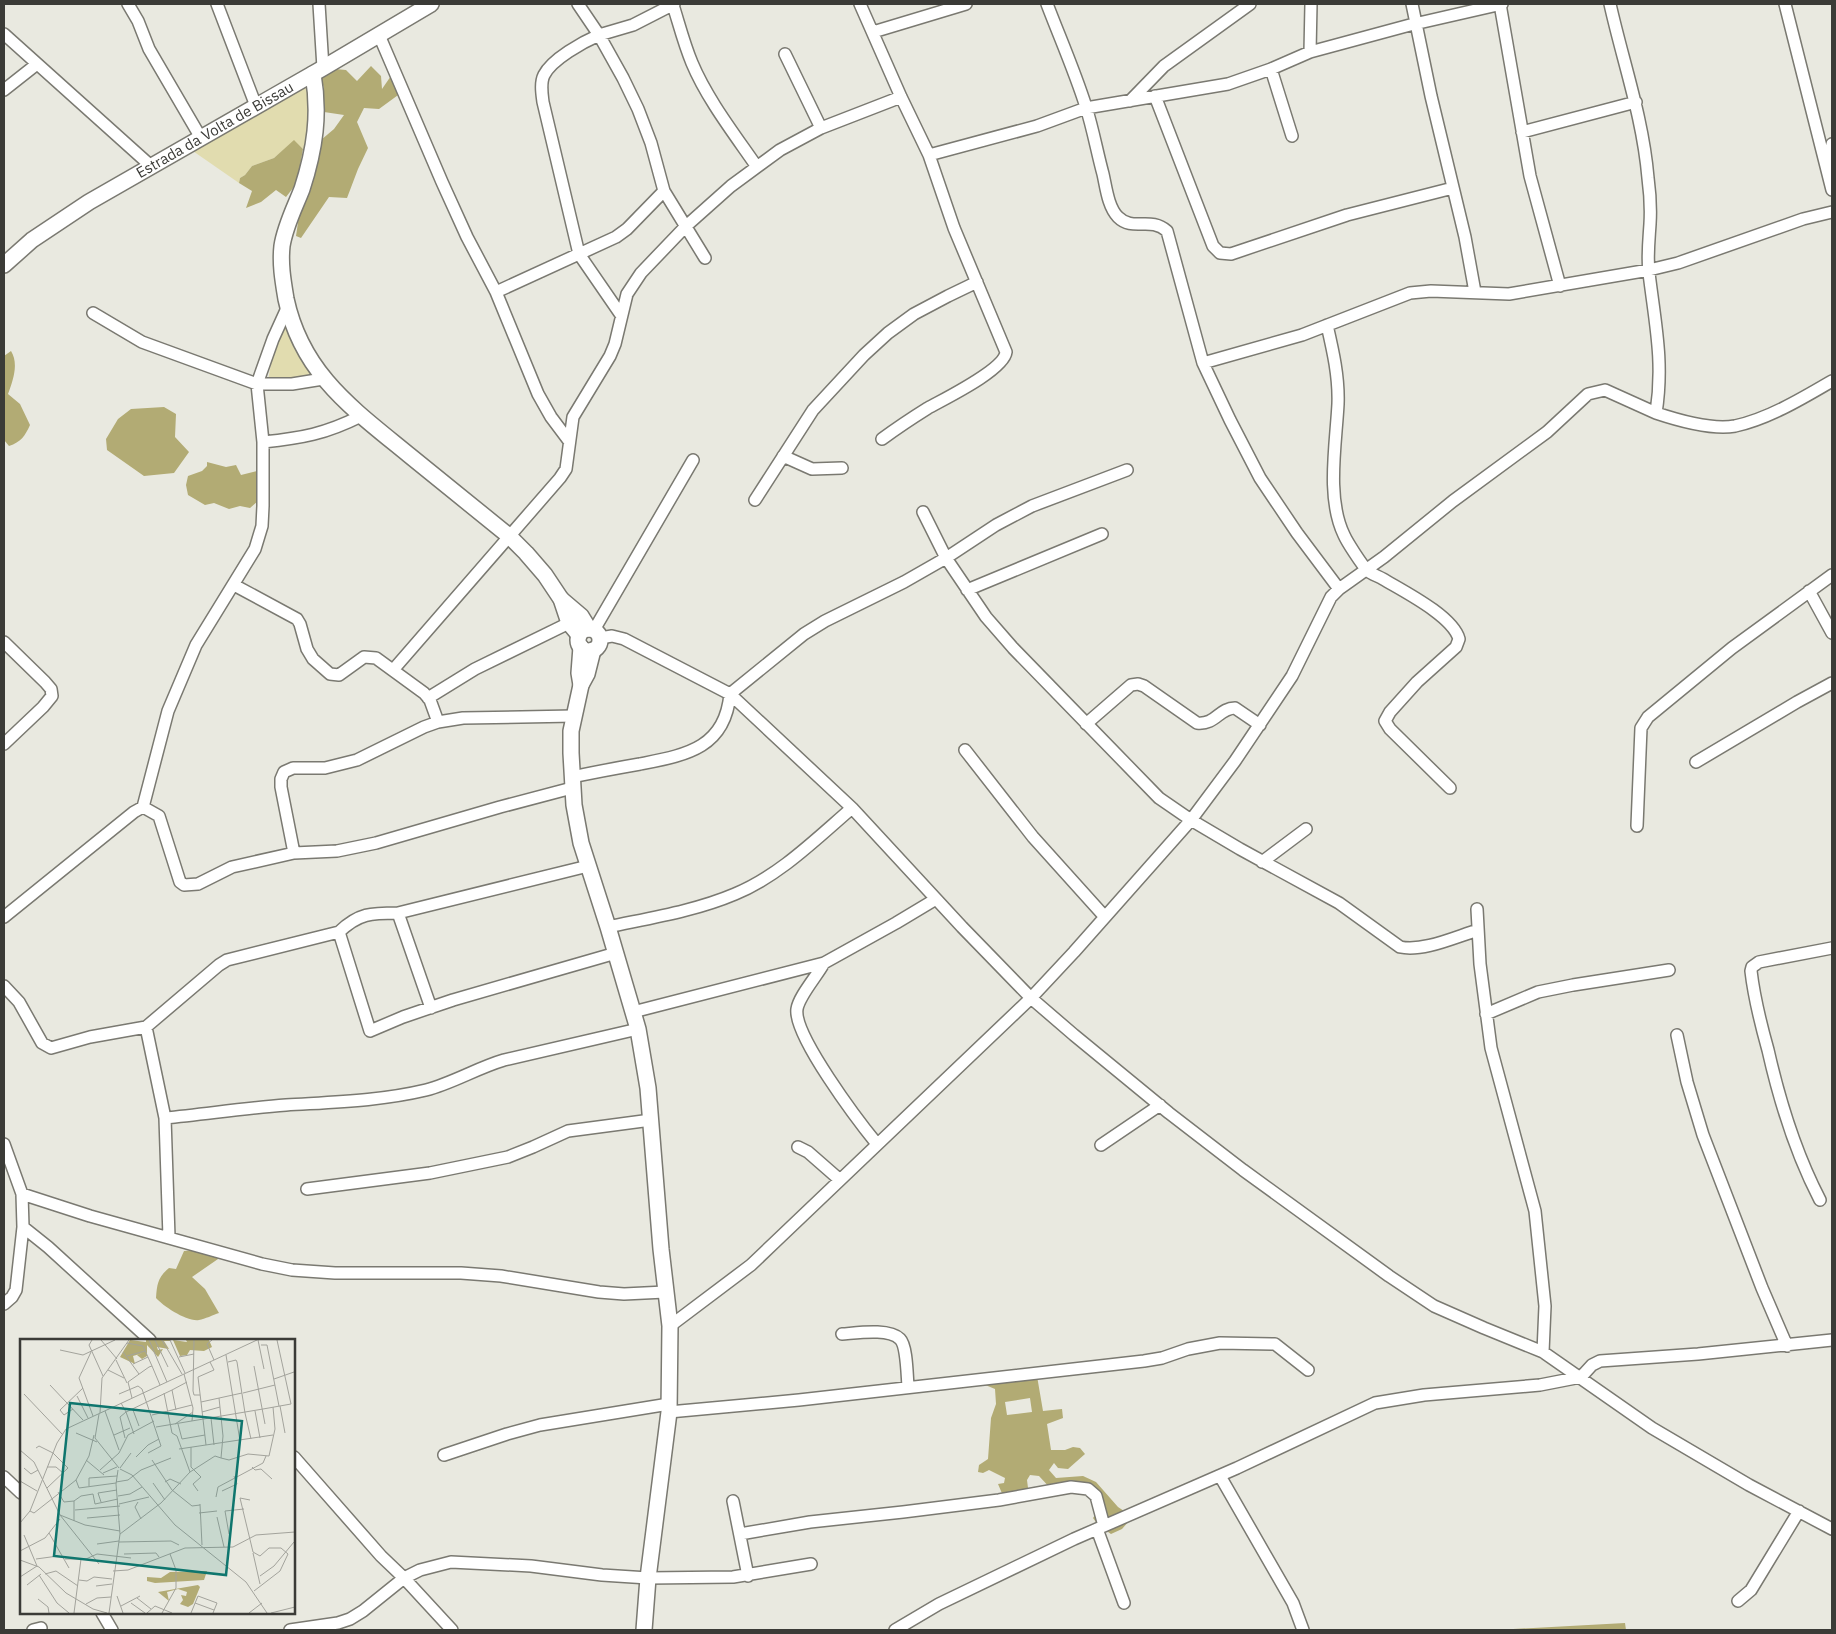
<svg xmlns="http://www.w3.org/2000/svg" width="1836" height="1634" viewBox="0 0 1836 1634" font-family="'IBM Plex Sans',sans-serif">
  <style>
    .green { fill: #e1dcaf }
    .forest { fill: #b2ab74; fill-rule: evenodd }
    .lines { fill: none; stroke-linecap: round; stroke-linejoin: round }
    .street-casing { stroke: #7a7971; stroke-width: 14 }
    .secondary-casing { stroke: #7a7971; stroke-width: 18 }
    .street { stroke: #fff; stroke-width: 11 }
    .secondary { stroke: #fff; stroke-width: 15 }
    .labels { text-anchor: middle; stroke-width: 4; stroke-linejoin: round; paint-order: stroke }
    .street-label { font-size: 15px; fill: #3b3b37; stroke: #fff }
    .inset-road { fill: none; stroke: #a3a39c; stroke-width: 1 }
    .view { fill: #0f766e; fill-opacity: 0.15; stroke: #0f766e; stroke-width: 2.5 }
    .inset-edge { fill: none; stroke: #3b3b37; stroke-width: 2.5 }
  </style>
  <rect width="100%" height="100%" fill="#e9e9e0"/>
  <path class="green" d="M305 88 312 94 305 148 303 149 294 141 274 158 252 166 245 175 240 178 239 183 190 149 296 89Z
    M283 323 321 376 267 386 276 336Z"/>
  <path class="forest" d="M371 66 381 76 382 89 393 73 404 77 405 90 379 109 364 108 357 122 368 148 358 169 347 198 329 197 301 238 296 236 300 209 321 140 334 129 344 115 324 112V89L321 76 335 69 346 70 357 81Z
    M294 140 303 149 297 183 286 197 276 190 261 202 246 208 252 191 239 183 240 178 245 175 252 166 274 158Z
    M11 351C19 364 13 380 8 394L20 404 30 425C25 436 21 442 9 446L4 440V356Z
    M164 407 176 414 175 437 189 452 174 473 144 476 107 450 106 439 118 419 131 409Z
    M207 462 226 467 236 465 241 475 257 471 259 475 258 501 250 508 240 506 229 509 214 503 205 505 188 495 186 485 188 476 202 471 207 466Z
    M206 1249 217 1253 218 1259 192 1277 205 1289 219 1313C213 1315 205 1319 199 1320 187 1322 163 1306 156 1298 157 1284 158 1277 169 1268L176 1269 184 1251Z
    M1003 1370 1037 1376 1043 1411 1062 1409 1063 1418 1047 1424 1051 1450H1065L1073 1447 1080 1448 1085 1454 1068 1469 1058 1468 1054 1463 1049 1470 1056 1478 1083 1476 1096 1482 1118 1507 1127 1513 1129 1521 1122 1529 1111 1534 1098 1525 1093 1518 1101 1507 1087 1490H1052L1039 1476 1030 1475 1027 1480 1028 1488 1023 1497 1004 1498 998 1484 1004 1483 1005 1478 989 1470 983 1473 978 1472 979 1465 988 1459 991 1418 996 1404 995 1389 983 1384ZM1030 1398 1032 1412 1007 1415 1005 1402Z
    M1625 1623 1626 1630H1496Z"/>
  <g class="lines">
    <defs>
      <path id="street" d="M128 4 138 21 149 49 201 138
        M217 4 256 106
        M319 4 323 68
        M578 4 599 35C583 42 552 59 544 75 540 83 542 94 543 102L579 254 621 315
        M674 4 633 25 599 35 623 78 638 109 651 143 664 191 705 258
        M860 4 901 97 929 155 954 228 1006 352C1004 370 944 399 928 408 912 418 897 428 882 439
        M1047 4C1060 38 1075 72 1086 107 1093 129 1097 152 1103 174 1106 187 1108 207 1118 217 1133 232 1150 216 1167 231L1203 363 1230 420 1260 478 1297 533 1339 589
        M1412 4 1431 96 1465 237 1475 292
        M1500 4 1530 176 1560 286
        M1785 4 1832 190
        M673 5C679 24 684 44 692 63 707 99 735 135 757 167
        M873 32 966 4
        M4 34 151 166
        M379 35 442 182 467 237 496 292 538 394 551 417 569 441
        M1310 52 1311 4
        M785 54 821 128
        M1271 69 1292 136
        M4 90 37 64
        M1155 96 1213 246 1220 253 1231 254 1347 215 1453 188
        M1130 101 1164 66 1250 4
        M1522 132 1636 102
        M929 155 1037 126 1086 108 1228 84 1271 69 1310 52 1410 25 1502 4
        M1829 166 1832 144
        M496 292 616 237 627 229 664 191
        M93 313 142 342 257 384H292L323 379
        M1327 325C1333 351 1339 377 1338 404 1336 444 1326 498 1344 535 1347 542 1362 565 1367 570 1371 574 1378 576 1383 579 1403 591 1453 616 1459 639L1456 647 1417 682 1390 712 1385 721 1390 729 1450 788
        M1203 363 1302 335 1410 293 1431 291 1509 294 1649 270 1678 263 1803 219 1832 212
        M1656 413C1677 420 1713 430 1735 426 1768 419 1803 398 1832 381
        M263 442C302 438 325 434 361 416
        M783 456 812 469 842 468
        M755 500 813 410 864 355 888 333 914 314 948 296 977 282
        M923 512 946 558 986 617 1013 648 1159 798 1191 820 1240 849 1339 903 1400 947C1423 952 1455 937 1478 930
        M234 585 297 619 300 624 307 649 313 659 330 674 339 675 364 657 376 658 424 693 430 700 438 722
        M967 590 1102 534
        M1809 591 1832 633
        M594 630 693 460
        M600 638 612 636 624 639 730 694 852 808 962 927 1031 998 1074 1035 1169 1113 1243 1170 1389 1276 1434 1306 1484 1328 1543 1352 1652 1428 1749 1485 1832 1529
        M4 642 45 682 51 689 52 696 43 707 4 744
        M393 670 560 478 566 469 573 417 610 356 615 344 627 294 641 273 685 227 731 186 780 150 821 128 901 97
        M428 698 475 669 569 623
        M1086 724 1131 685 1138 684 1144 686 1197 723C1216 725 1219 708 1235 708L1260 725
        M965 750 1033 837 1105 917
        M1696 762 1797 702 1832 683
        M572 777C595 772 617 768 640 764 685 755 725 749 730 694L804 634 825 621 904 582 946 558 996 525 1032 506 1127 470
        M143 807 168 711 196 645 255 549 262 526 263 506V442L257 384 273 339 288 306
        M143 807 159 816 180 882 184 885 198 884 232 867 294 853 337 851 376 843 500 807 572 788
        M1637 826 1641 728 1648 717 1732 648 1832 575
        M294 853 281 787V779L284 772 293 768H325L357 760 424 727 438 722 463 718 574 716
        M1262 862 1306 829
        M1477 909 1480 964 1491 1048 1535 1211 1545 1306 1543 1352
        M4 917 134 812 143 807
        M608 927C650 918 695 911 735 894 779 876 816 839 852 808
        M339 932C359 913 371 913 398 913
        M824 963C817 976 799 996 797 1009 793 1035 859 1122 877 1144
        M4 986 19 1002 42 1043 51 1048 90 1037 146 1027
        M431 1008 398 913 588 866
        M633 1012 824 963 896 923 936 899
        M1486 1014 1538 992 1573 985 1669 970
        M1677 1035 1687 1082 1703 1135 1762 1288 1787 1346
        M165 1118C206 1114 246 1108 286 1105 333 1102 380 1101 426 1090 453 1083 477 1068 504 1060L638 1029
        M4 1144 22 1194 90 1216 262 1264 292 1270 335 1273H461L501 1276 599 1292 624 1294 665 1292
        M1101 1145 1160 1105
        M798 1147 808 1152 840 1180
        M307 1189 430 1173 508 1157 533 1147 568 1131 651 1120
        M22 1194 23 1227 48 1247 150 1340
        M1820 1200C1795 1152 1780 1103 1768 1050 1761 1025 1754 997 1751 971L1752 967 1759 962 1832 948
        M169 1237 165 1118 146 1027 219 965 227 960 339 932 370 1031 403 1017 453 1000 616 953
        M4 1304 12 1297 16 1290 23 1227
        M670 1326 751 1265 774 1243 1031 998 1074 952 1191 820 1235 761 1292 676 1331 597 1339 589 1384 557 1453 501 1547 432 1588 394 1605 390 1656 413C1664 362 1655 323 1649 273 1647 257 1649 240 1650 224 1651 208 1650 193 1648 178 1643 118 1623 62 1610 4
        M842 1334C857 1333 889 1328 900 1339 907 1346 907 1376 908 1386
        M669 1412 799 1400 1144 1361 1162 1358 1188 1349 1220 1343 1275 1344 1308 1370
        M444 1455 507 1434 540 1425 669 1404
        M294 1457 381 1556 404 1578 452 1630
        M1220 1476 1293 1603 1303 1630
        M4 1477 21 1493
        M733 1501 748 1576
        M1097 1529 1124 1603
        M740 1534 810 1522 903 1512 999 1500 1071 1487 1088 1489 1096 1496 1104 1526
        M1738 1601 1751 1590 1799 1511
        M102 1613 112 1630
        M33 1630 41 1628
        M290 1630 338 1623 350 1619 363 1611 404 1578 420 1570 451 1562 531 1566 602 1575 648 1578 733 1577 811 1564
        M895 1630 939 1604 1074 1539 1237 1468 1375 1403 1424 1395 1540 1385 1581 1377 1592 1365 1600 1361 1698 1354 1832 1340"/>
      <g id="secondary">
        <path d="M313 74C320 114 315 149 302 189 295 207 285 226 282 246 280 264 283 281 286 299 302 374 353 409 409 455 442 482 476 509 509 536L526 553 545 575 561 599 569 623 579 635"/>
        <path id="s1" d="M4 265 32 240 89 202 323 68 431 4"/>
        <path d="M561 599 581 616 589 629"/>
        <circle cx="589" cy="640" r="11"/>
        <path d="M581 647 579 673 581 685"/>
        <path d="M593 650 587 674 581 685 571 731V753L574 805 581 843 608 927 638 1029 648 1088 661 1249 670 1326 669 1412 648 1578 644 1630"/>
      </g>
    </defs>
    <use href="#street" class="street-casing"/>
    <use href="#secondary" class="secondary-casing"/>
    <use href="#street" class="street"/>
    <use href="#secondary" class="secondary"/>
  </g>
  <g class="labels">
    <g class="street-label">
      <text dy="5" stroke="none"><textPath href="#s1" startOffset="251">Estrada da Volta de Bissau</textPath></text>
    </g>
  </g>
  <g transform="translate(20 1339)">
    <rect width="275" height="275" fill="#e9e9e0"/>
    <path d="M110 1 126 3V1H150V2H144L149 10 137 8 138 11 143 10 138 18 127 6V17L122 20 117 16 123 14 113 17 115 25 100 18ZM153 1 167 3 166 1H189L192 8 184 12 170 11 167 16 160 17ZM187 232 184 241 135 244 127 242V238L141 239 150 233ZM178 246 180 248 173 265 168 268 160 265 163 261 161 256 166 257 167 253 158 250 147 253 149 262 138 253Z" fill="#b2ab74"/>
    <path class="inset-road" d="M72 1 69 6 83 37M81 1 97 20M129 1 147 43M135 1 148 28M142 1 162 35M150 1 165 34M174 1 173 52 174 56H180M192 1 187 5 194 21M238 1 244 30M107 4 123 7 132 27M241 6H247L259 67M40 11 63 16 95 1M71 13 59 39 73 77M103 13 119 35M206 16 220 102M107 17 125 12M159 18 174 15M96 21 107 44M190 23 194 31 178 38 181 63 222 54M208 23 216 21 217 23 225 74M113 25 128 18M234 27 245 85M88 31 104 39M164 35 173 69 172 82M254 40 274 33M30 46 63 81M152 51 167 43M144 54 152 94 157 97 170 133M223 54 255 46M4 55 42 95M99 55 118 47 122 50 141 107 128 114M57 57 68 79M112 59 108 43 129 28 132 27 140 46M181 63 186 106M101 64 106 73 100 78 105 99M260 67 265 94M53 70 44 76 40 71 63 49M243 70 271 65 257 1M113 71 119 87M85 72 99 111M235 72 240 99M182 73 200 68M80 74 82 39 109 1M225 74 231 100M79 75 75 99 99 129M132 76 172 66M191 79 194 106M155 85 173 73M158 85 162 100 185 96M136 88 243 70M56 94 77 103M114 95 106 73 152 51 156 71M94 96 110 89M171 108V128L181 138 173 145 178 152M16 109 19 107 33 114 48 129 27 149M159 110 253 96M0 111 14 123 40 176 65 186 100 192M116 118 128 106 139 100M201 119 209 121 228 115 249 117 255 90 253 68M66 121 84 136M132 121 152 151 172 167 180 166M27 128H36L43 134M232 128 235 131 241 130 252 140M4 129 11 135 18 131M100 129 111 114M100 130 112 136 155 186 226 243 247 274M80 131 99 114 108 96 134 82M83 134 97 128M56 141 59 149 96 144M0 142 17 152M96 143 108 141 121 131 151 119M145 143 150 140 161 145M133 144 145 161M69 147V139L97 137M202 152 217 145 214 137M38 153 44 163 54 162M98 157 110 155 122 148M196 158 198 148 243 124 246 117M230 161 220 159 233 213 240 217 249 209H261L268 215 260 232 234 252M81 163 78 154 97 151M118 163 115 168 121 180M99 165 129 158M180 165 182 206M55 171 100 167M10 172 14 174 56 141 69 117 74 96M179 174 197 172M40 176 79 225M197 178 204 208M67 179 100 176M54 182V162L61 157 73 155 75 165 98 160M0 184 10 172 37 104 46 90 237 1M29 194 49 229M100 195 141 164 170 133 195 117 201 119 203 97 199 59M209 195 205 172 224 170M99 203 151 202 159 206M77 205 99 202M0 212 25 199 40 180M233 214 240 245M104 215 136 214 139 218M16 220 38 217M45 220H66L77 215 111 219M0 221 19 228 46 254 73 270 87 274M93 232 108 231 165 209 213 208 236 196 275 193M25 235 36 232 58 247M19 236 37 264 49 274M240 237 254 227 274 203M0 238 17 227 4 196M59 241 67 242 74 238 92 240M7 246 21 235M76 247 92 245M97 257 103 274M117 259 131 270M18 260 28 268 29 274M111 264 125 274M175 264 194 271M66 265 77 259 91 258M101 267 120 257M54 274 61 220M89 274 100 195 96 145 98 131M127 274 135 267 152 274M142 274 156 249V231L150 215M171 274 178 257 197 264 193 274M229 274 242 264M251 274 275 268"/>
    <path class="view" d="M50 64 222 82 206 236 34 217Z"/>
    <rect width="275" height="275" class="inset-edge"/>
  </g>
  <rect width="1836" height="1634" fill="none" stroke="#3b3b37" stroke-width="10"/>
</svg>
